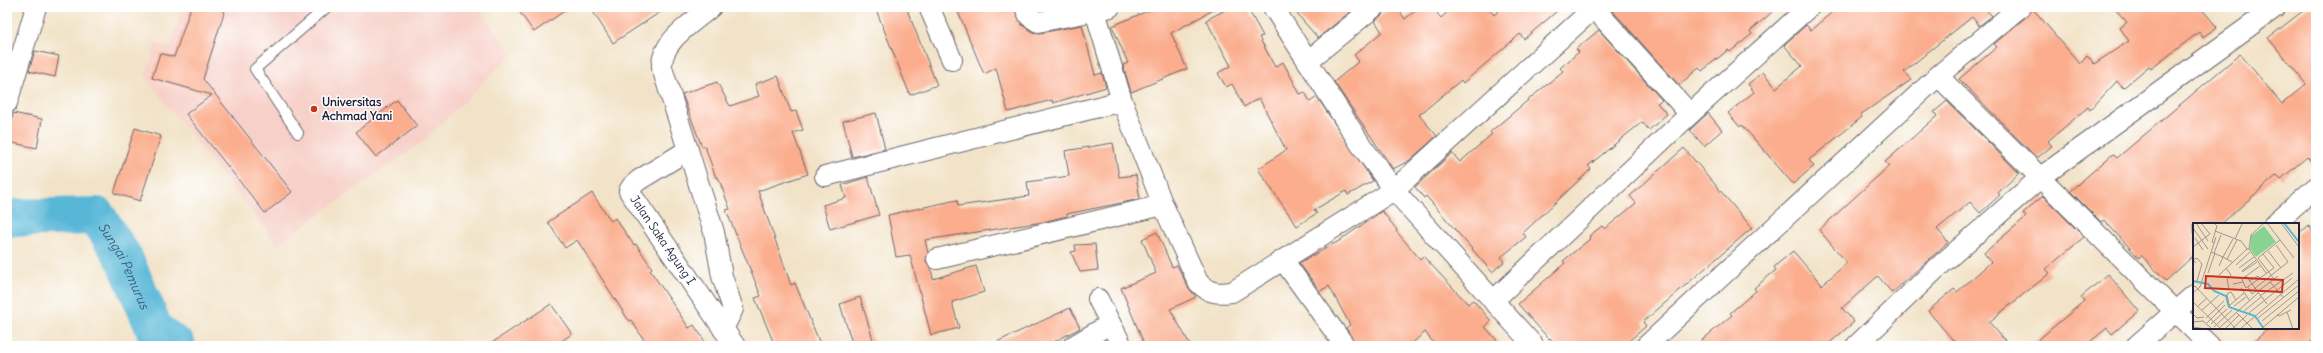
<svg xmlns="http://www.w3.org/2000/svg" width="2323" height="353" viewBox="0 0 2323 353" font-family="Delius,sans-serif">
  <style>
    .built { fill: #f7d1c9 }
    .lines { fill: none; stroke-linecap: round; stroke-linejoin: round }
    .river { stroke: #58b7d7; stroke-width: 38 }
    .building { fill: #fbad8d }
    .service-casing { stroke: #6b666c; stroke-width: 12 }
    .minor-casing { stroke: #6b666c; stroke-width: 22 }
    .service { stroke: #fff; stroke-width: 10 }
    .minor { stroke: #fff; stroke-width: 20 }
    .poi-dot { fill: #c8321e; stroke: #fff; stroke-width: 1.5 }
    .labels { text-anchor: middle; stroke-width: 3; stroke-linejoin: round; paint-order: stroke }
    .poi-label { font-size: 12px; font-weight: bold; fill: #22223b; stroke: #fff; text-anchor: start }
    .street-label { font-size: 12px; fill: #22223b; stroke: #fff }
    .water-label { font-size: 13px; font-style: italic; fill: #385e79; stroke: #fff }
    .inset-river { fill: none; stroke: #58b7d7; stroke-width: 2 }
    .inset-road { fill: none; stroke: #9f9690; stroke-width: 1 }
    .view { fill: #c8321e; fill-opacity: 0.15; stroke: #c8321e; stroke-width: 2 }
    .inset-edge { fill: none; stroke: #22223b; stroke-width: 2 }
  </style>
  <rect width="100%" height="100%" fill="#fff"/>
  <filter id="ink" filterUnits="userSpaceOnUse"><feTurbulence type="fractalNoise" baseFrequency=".025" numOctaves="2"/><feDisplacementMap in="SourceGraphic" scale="8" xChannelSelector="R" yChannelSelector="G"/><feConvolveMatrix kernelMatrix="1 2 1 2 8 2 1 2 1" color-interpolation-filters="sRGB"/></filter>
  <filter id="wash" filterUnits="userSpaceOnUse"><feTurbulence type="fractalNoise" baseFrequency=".012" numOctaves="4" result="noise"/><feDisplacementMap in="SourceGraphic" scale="16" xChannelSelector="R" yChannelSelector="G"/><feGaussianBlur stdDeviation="0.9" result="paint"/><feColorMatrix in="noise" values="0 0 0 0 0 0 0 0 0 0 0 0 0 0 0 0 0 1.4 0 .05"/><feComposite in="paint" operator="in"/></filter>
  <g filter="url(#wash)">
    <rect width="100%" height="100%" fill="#f2e3c8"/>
    <path class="built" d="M182 7H477L512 54 425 140 277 244 145 77 156 44 171 48Z"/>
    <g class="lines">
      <path class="river" id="s1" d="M7 218 97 216 124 258 155 330 177 346"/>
    </g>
    <g id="blocks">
      <path class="building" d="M191 7H226L203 79 292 192 265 213 186 114 212 95 152 78 160 53 174 57Z
        M516 7H570L534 32Z
        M590 7H668L613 43Z
        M875 7H906L937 85 910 95Z
        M956 7H1014L1022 25 1032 32 1040 33 1082 25 1095 75 1102 73 1106 87 1053 103 1052 100 1008 112 996 68 984 74Z
        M1157 7H1219L1171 33 1187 69 1131 92 1123 65 1128 63 1112 26Z
        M1231 7H1247L1263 36 1259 37 1275 67 1283 62 1300 94 1305 92 1310 102 1317 97 1373 181 1348 195 1346 191 1314 210 1317 213 1297 226 1258 169 1286 150 1259 98 1244 107 1232 84 1226 87 1218 73 1231 66 1206 20Z
        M1291 7H1356L1318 38Z
        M1391 7H1397L1405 19 1420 7H1432L1441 18 1453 7H1487L1494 15 1503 7H1562L1524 39 1520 34 1463 83 1461 80 1419 115 1437 136 1410 160 1393 169 1334 82 1359 61 1354 55 1382 32 1375 21Z
        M1609 7H1778L1750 31 1752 34 1730 52 1728 50 1702 71 1699 68 1679 85Z
        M1838 7H1984L1992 16 1979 26 1972 17 1933 48 1904 72 1911 80 1860 115 1862 117 1809 160 1814 166 1793 184 1742 125 1740 127 1728 113 1754 92 1748 84 1763 72 1776 88 1802 66 1784 45 1806 25 1811 30Z
        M2113 7H2200L2217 27 2203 37 2199 32 2151 69 2149 66 2123 88 2117 81 2090 110 2088 107 2048 141 2052 146 2037 158 1959 79 1997 47 1994 44 2027 16 2033 9 2080 64 2087 56 2094 64 2129 41 2120 28 2127 22Z
        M2308 7H2316V168L2307 157 2281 179 2277 175 2221 224H2194V255L2166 281 2141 255 2139 258 2104 220 2101 222 2070 191 2113 154 2117 158 2240 54 2282 104 2306 84 2268 38Z
        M1599 30 1662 100 1657 103 1667 114 1649 130 1642 122 1588 166 1591 169 1523 233 1526 237 1501 257 1504 262 1492 272 1426 196 1424 198 1415 187 1452 153 1460 162 1492 134 1490 132 1563 71 1560 68 1579 52 1576 49Z
        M35 51 59 56 55 77 29 71Z
        M778 76 791 112 796 111 803 130 793 133 808 174 758 191 791 285 795 283 821 346H775L755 298 761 296 726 210 730 209 718 177 716 178 705 146 702 147 682 94 717 82 730 106 759 96 755 84Z
        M397 100 417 126 376 157 356 132Z
        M1947 101 2019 173 1998 193 2000 195 1980 213 1970 202 1937 229 1948 242 1892 293 1878 276 1842 308 1854 322 1826 346H1695L1732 315 1730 313 1756 291 1754 288 1776 270 1774 267 1793 251 1822 285 1847 263 1819 230 1889 166 1885 162 1937 116 1934 112Z
        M13 113 42 119 37 148 8 142Z
        M876 113 885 149 852 157 843 121Z
        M1708 113 1722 130 1704 146 1690 130Z
        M135 128 161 136 140 201 114 193Z
        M1113 143 1119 177 1136 175 1140 199 1067 214V216L1043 222 925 240 928 253 926 261 931 268 933 279 976 266 984 292 952 302 959 328 931 335 910 255 896 257 888 215 957 200 958 206 1029 196 1027 182 1069 176 1065 151Z
        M1684 148 1752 228 1643 322 1646 326 1623 346H1557L1550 338 1549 339 1518 304 1565 263 1563 261 1591 238 1589 236 1602 226 1605 229 1636 203 1630 196Z
        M868 177 879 215 830 229 823 205 846 198 842 185Z
        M592 193 611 221 615 218 634 245 636 244 652 268 650 270 689 328 694 325 708 346H648L631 320 629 321 577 240 565 248 548 222Z
        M2043 196 2084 237 2046 269 2050 273 1989 322 2010 346H1958L1928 311 1954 289 1957 292 1991 262 1984 253 2026 217 2023 213Z
        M1382 211 1397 230 1396 231 1420 259 1423 256 1468 304 1473 300 1491 321 1485 327 1502 346H1436L1425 332 1409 346H1356L1346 328 1350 325 1329 286 1320 291 1299 263 1339 241Z
        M2308 225 2316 234V337L2306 346H2249L2269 328H2298V234Z
        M1157 232 1172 267 1177 265 1188 287 1196 297 1170 309 1191 346H1145L1121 288 1156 273 1142 239Z
        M1095 244 1098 270 1080 272 1071 252 1076 251 1075 245Z
        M2108 274 2139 311 2112 334 2107 328 2085 346H2031L2084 301 2081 297Z
        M860 297 875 346H853L840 304Z
        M551 304 572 334 554 346H487Z
        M1070 308 1080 328 1046 346H988Z"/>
    </g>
  </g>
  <g filter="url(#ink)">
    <use href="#blocks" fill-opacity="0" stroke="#6b666c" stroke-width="1"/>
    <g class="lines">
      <defs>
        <path id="service" d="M298 133 255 69 327 7"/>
        <g id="minor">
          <path d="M711 7C693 23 660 41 662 68L714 232 722 276 733 309 723 329"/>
          <path d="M929 7 952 60"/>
          <path d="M1025 7 1029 16 1038 22 1095 11"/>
          <path d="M1110 7 1095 11 1122 101"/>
          <path d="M1273 7 1361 145 1394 190 1534 346"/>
          <path d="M1594 8 1690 114"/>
          <path d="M1309 60 1374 7"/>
          <path d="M1938 76 2210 346"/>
          <path d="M7 103 36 7"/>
          <path id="s2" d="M688 150 639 180 632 186 629 191 735 346"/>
          <path d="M825 176 1122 101 1163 205 1198 282C1208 293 1217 294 1232 292L1394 190 1595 7"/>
          <path d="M2274 224 2316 187"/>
          <path d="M937 259 1163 205"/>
          <path d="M1283 260 1345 346"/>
          <path d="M1098 299 1122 346"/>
          <path d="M1493 301 1690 114 1809 7"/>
          <path d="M1073 346 1110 324"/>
          <path d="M1646 346 1938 76 2020 7"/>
          <path d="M1856 346 1936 269 2041 177 2276 7"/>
          <path d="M2136 346 2194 295"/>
        </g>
      </defs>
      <use href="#service" class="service-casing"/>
      <use href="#minor" class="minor-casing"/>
      <use href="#service" class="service"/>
      <use href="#minor" class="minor"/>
    </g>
  </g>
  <circle class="poi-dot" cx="314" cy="109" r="4"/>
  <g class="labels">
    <g class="poi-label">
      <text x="322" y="106">Universitas<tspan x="322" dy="14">Achmad Yani</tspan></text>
    </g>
    <g class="street-label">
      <text dy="4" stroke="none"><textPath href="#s2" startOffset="132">Jalan Saka Agung I</textPath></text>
    </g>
    <g class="water-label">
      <text dy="5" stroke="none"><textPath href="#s1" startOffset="147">Sungai Pemurus</textPath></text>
    </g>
  </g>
  <g transform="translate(2193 223)">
    <rect width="106" height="106" fill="#f2e3c8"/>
    <path d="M71 3 83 19 63 34 57 26 58 13Z" fill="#88d391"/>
    <path class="inset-river" d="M91 0 106 19M0 58 15 61 21 68 33 73 36 84 62 93 71 106"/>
    <path class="inset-road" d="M3 0 15 18M74 0 101 35M88 0 106 24M0 5 15 26M22 8 48 18 54 26M2 15 10 27M42 16 49 1M21 20 19 19 24 3 21 0M0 24 17 11 8 0M56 26 73 50M75 28 88 45M18 29 30 34 26 43M21 30 28 12M70 31 81 45M34 36 44 17M39 39 30 34 40 16M3 40 0 37 4 35 9 41 4 58M43 42 57 29M33 45 38 52 34 56 36 66M46 45 61 34M49 48 63 37M49 49 64 39M15 50 22 30M26 52 54 26H56L58 12 71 0M53 53 74 81M81 56 65 35 87 17M56 58 65 53 67 55M50 59 49 56 67 43M77 59 91 75M40 61 50 59 53 65 81 45M55 64 59 71 63 68M0 65 2 63 43 106M48 65 57 78M61 66 95 39 83 22M64 69 85 53M0 70 7 64 23 14M67 73 100 50M43 77 38 69 34 71 36 82H37L51 70M0 79 27 105M5 83 14 75M41 83 53 74M9 87 26 72M51 88 68 74M43 89 60 106M94 89 100 106M56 90 99 55M0 91 4 95 11 94M84 91 86 93 98 87M13 95 31 78M65 95 106 62M69 98 106 68M0 99 10 98 19 106M14 100 32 82M18 101 34 86M0 104 13 106M21 104 39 87M25 106 65 70M32 106 46 92M39 106 54 92M47 106 106 56M68 106 106 74"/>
    <path class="view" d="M13 53 90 57 89 69 12 65Z"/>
    <rect width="106" height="106" class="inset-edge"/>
  </g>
  <rect width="2323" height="353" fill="none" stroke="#fff" stroke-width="24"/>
</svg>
